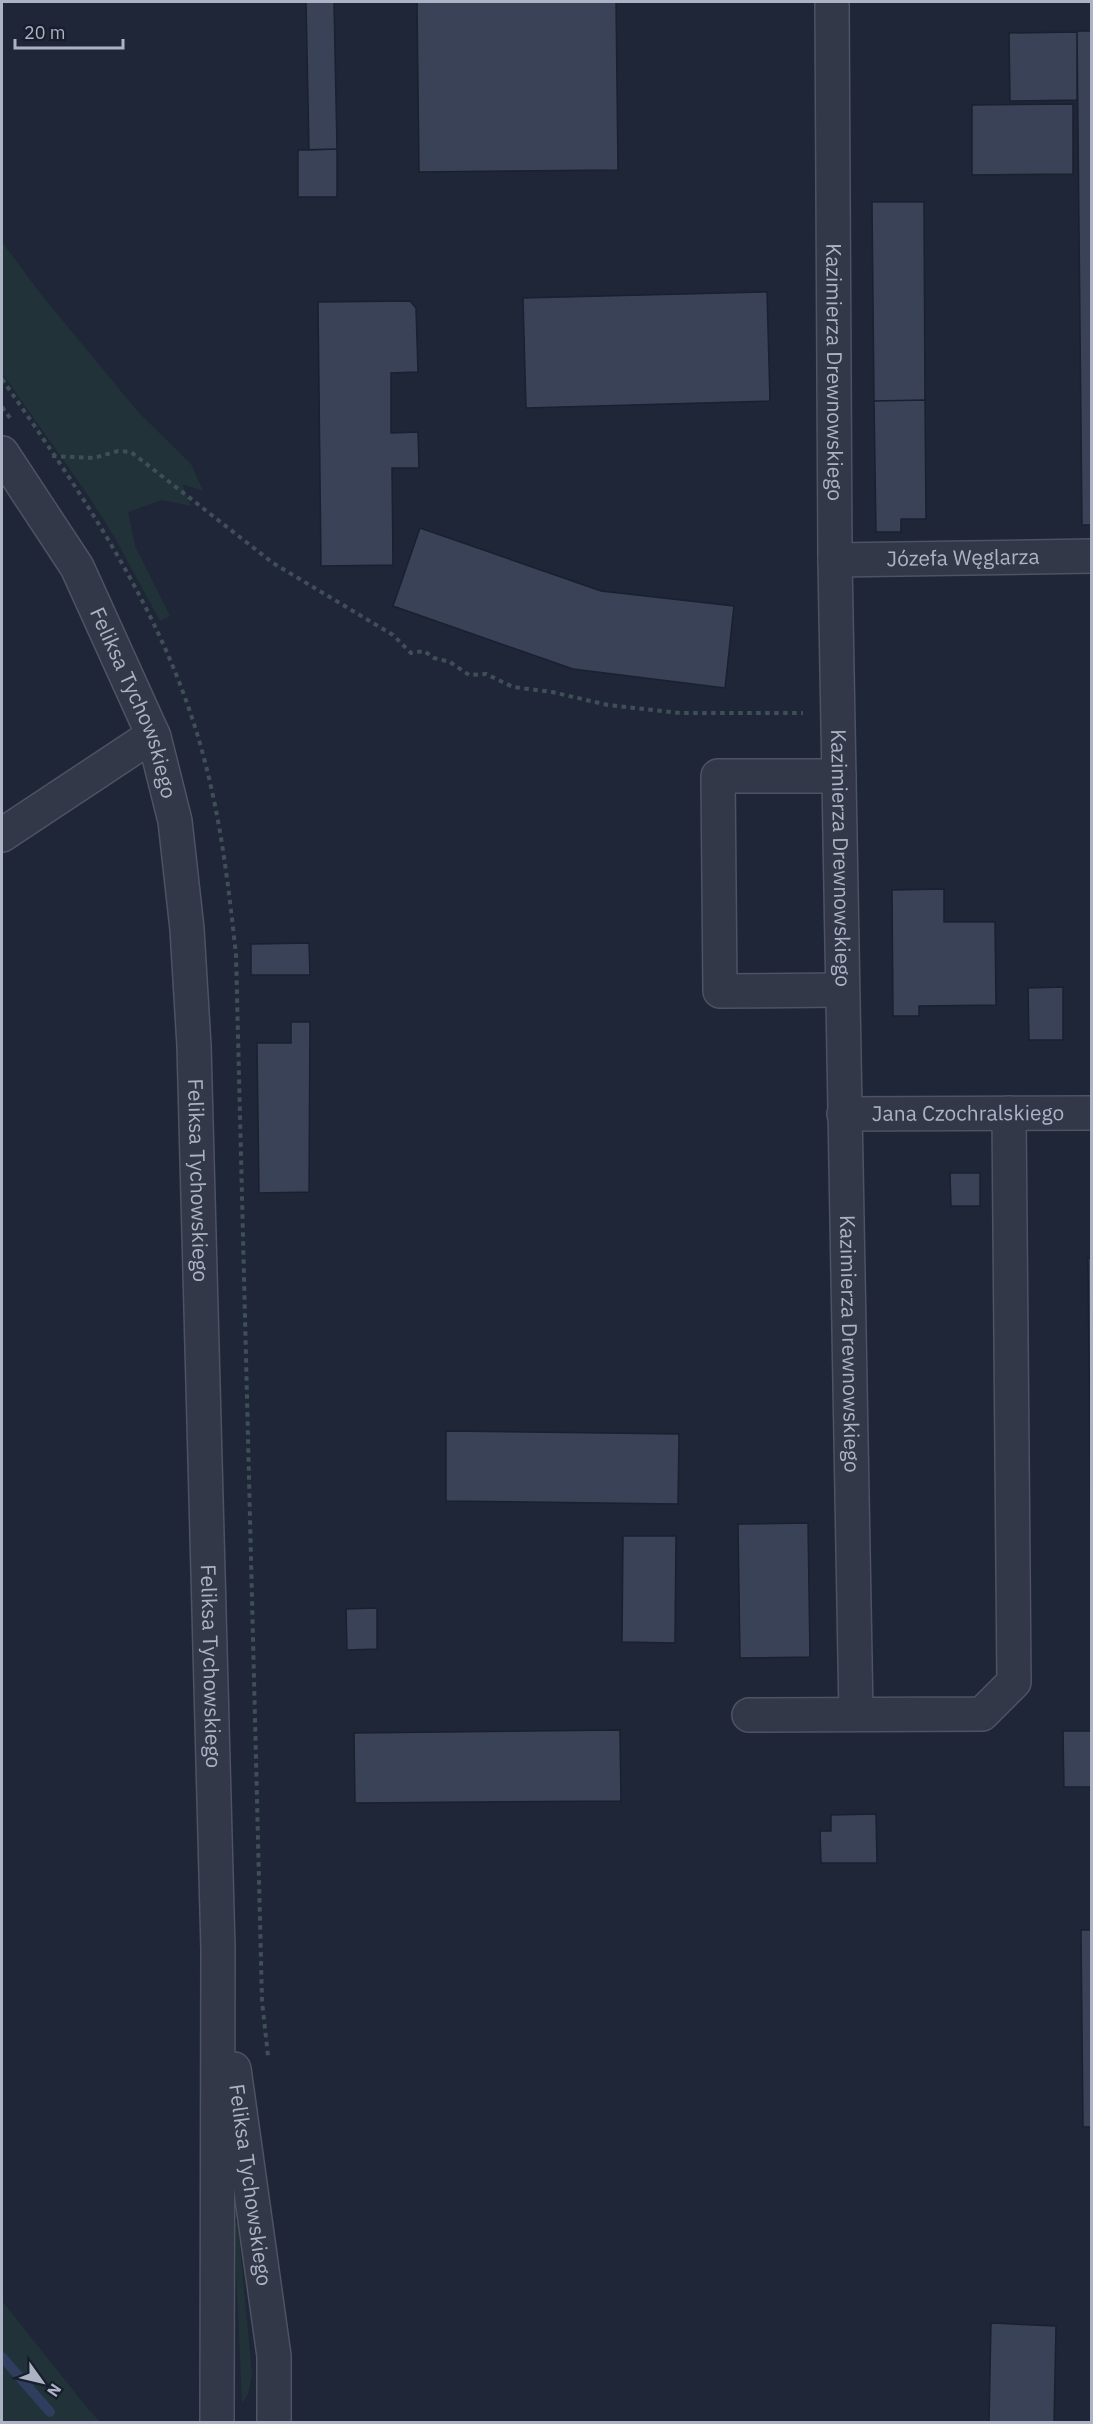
<svg xmlns="http://www.w3.org/2000/svg" width="1093" height="2424" viewBox="0 0 1093 2424" font-family="'IBM Plex Sans',sans-serif">
  <style>
    .green { fill: #213339 }
    .lines { fill: none; stroke-linecap: round; stroke-linejoin: round }
    .stream { stroke: #2f3d5e; stroke-width: 10 }
    .building { fill: #3a4258; stroke: #1a202e; stroke-width: 1.5 }
    .minor-casing { stroke: #4d5363; stroke-width: 36 }
    .path { stroke: #3e5056; stroke-width: 4; stroke-dasharray: 4.5 4.5; stroke-linecap: butt }
    .minor { stroke: #323848; stroke-width: 33 }
    .labels { text-anchor: middle; stroke-width: 6; stroke-linejoin: round; paint-order: stroke }
    .street-label { font-size: 21px; fill: #acb3c5; stroke: #181e2c }
  </style>
  <rect width="100%" height="100%" fill="#1f2638"/>
  <path class="green" d="M2 242 43 297 139 413 191 464 203 491 182 484 191 506 162 500 128 512 135 546 170 616 160 621 114 536 88 495 2 373Z
    M234 2223H238L252 2375 248 2394 242 2403Z
    M2 2301 88 2409 100 2422H2Z"/>
  <g class="lines">
    <path class="stream" d="M2 2357 50 2412"/>
  </g>
  <path class="building" d="M306 2H334L337 149 309 150Z
    M417 2H616L618 170 419 172Z
    M1077 31H1092V525H1082Z
    M1077 32V100L1010 101 1009 33Z
    M1073 104V174L972 175V105Z
    M337 149V197H298V150Z
    M872 202H924L925 400 874 401Z
    M767 292 770 401 526 408 523 298Z
    M410 301 416 308 418 372 391 373V433L418 432 419 468H392L393 565 321 566 318 302Z
    M925 400 926 519H901V532H876L874 401Z
    M420 528 601 591 734 606 725 688 573 669 393 606Z
    M944 889V922H995L996 1005 919 1006V1016H893L892 890Z
    M309 943 310 975H251V944Z
    M1063 987V1040H1029L1028 988Z
    M291 1022H310L309 1192 259 1193 257 1043H291Z
    M950 1173H980V1206H951Z
    M1088 1258H1092V1644Z
    M446 1431 679 1434 678 1504 446 1501Z
    M808 1523 810 1657 740 1658 738 1524Z
    M623 1536H676L675 1643 622 1642Z
    M377 1608V1649L347 1650 346 1609Z
    M620 1730 621 1801 355 1803 354 1733Z
    M1063 1731H1092V1787H1064Z
    M876 1814 877 1863H821L820 1831H831V1815Z
    M1081 1930H1092V2127H1083Z
    M991 2323 1056 2326 1054 2422H989Z"/>
  <g class="lines">
    <defs>
      <g id="minor">
        <path id="s1" d="M832 2 835 560 856 1714"/>
        <path id="s2" d="M2 453 77 567 154 737 175 821 187 929 194 1046 218 1949 217 2422"/>
        <path id="s3" d="M835 560 1092 556"/>
        <path d="M839 776H718L720 991 842 990"/>
        <path d="M2 835 153 735"/>
        <path id="s4" d="M844 1114 1092 1113"/>
        <path d="M749 1715 982 1714 1014 1682 1009 1113"/>
        <path id="s5" d="M234 2069 274 2356V2422"/>
      </g>
    </defs>
    <use href="#minor" class="minor-casing"/>
    <path class="path" d="M2 379C86 500 170 621 206 766 222 828 229 891 236 955L262 2001 268 2056
      M2 407 10 418
      M52 456 94 458 118 451 131 452 273 563 393 635 411 653 424 651 434 658 450 662 469 675 486 674 513 687 552 692 608 705 680 713H803"/>
    <use href="#minor" class="minor"/>
  </g>
  <g class="labels">
    <g class="street-label">
      <text dy="7" stroke="none"><textPath href="#s1" startOffset="370">Kazimierza Drewnowskiego</textPath></text>
      <text dy="7" stroke="none"><textPath href="#s3" startOffset="128">Józefa Węglarza</textPath></text>
      <text dy="7" stroke="none"><textPath href="#s2" startOffset="284">Feliksa Tychowskiego</textPath></text>
      <text dy="7" stroke="none"><textPath href="#s1" startOffset="856">Kazimierza Drewnowskiego</textPath></text>
      <text dy="7" stroke="none"><textPath href="#s4" startOffset="124">Jana Czochralskiego</textPath></text>
      <text dy="7" stroke="none"><textPath href="#s2" startOffset="770">Feliksa Tychowskiego</textPath></text>
      <text dy="7" stroke="none"><textPath href="#s1" startOffset="1342">Kazimierza Drewnowskiego</textPath></text>
      <text dy="7" stroke="none"><textPath href="#s2" startOffset="1256">Feliksa Tychowskiego</textPath></text>
      <text dy="7" stroke="none"><textPath href="#s5" startOffset="117">Feliksa Tychowskiego</textPath></text>
    </g>
  </g>
  <rect width="1093" height="2424" fill="none" stroke="#acb3c5" stroke-width="6"/>
  <g transform="translate(42 2382) rotate(124)" stroke="#181e2c" stroke-width="4.5" paint-order="stroke">
  <path d="M0-4.5L10 22L0 15L-10 22Z" fill="#acb3c5"/>
  <text y="-9" font-size="16" font-weight="bold" text-anchor="middle" fill="#acb3c5">N</text>
  </g>
  <path d="M15 39v9h108v-9" fill="none" stroke="#acb3c5" stroke-width="3"/>
  <text x="24" y="39" font-size="18" fill="#acb3c5" stroke="#181e2c" stroke-width="4.5" paint-order="stroke">20 m</text>
</svg>
